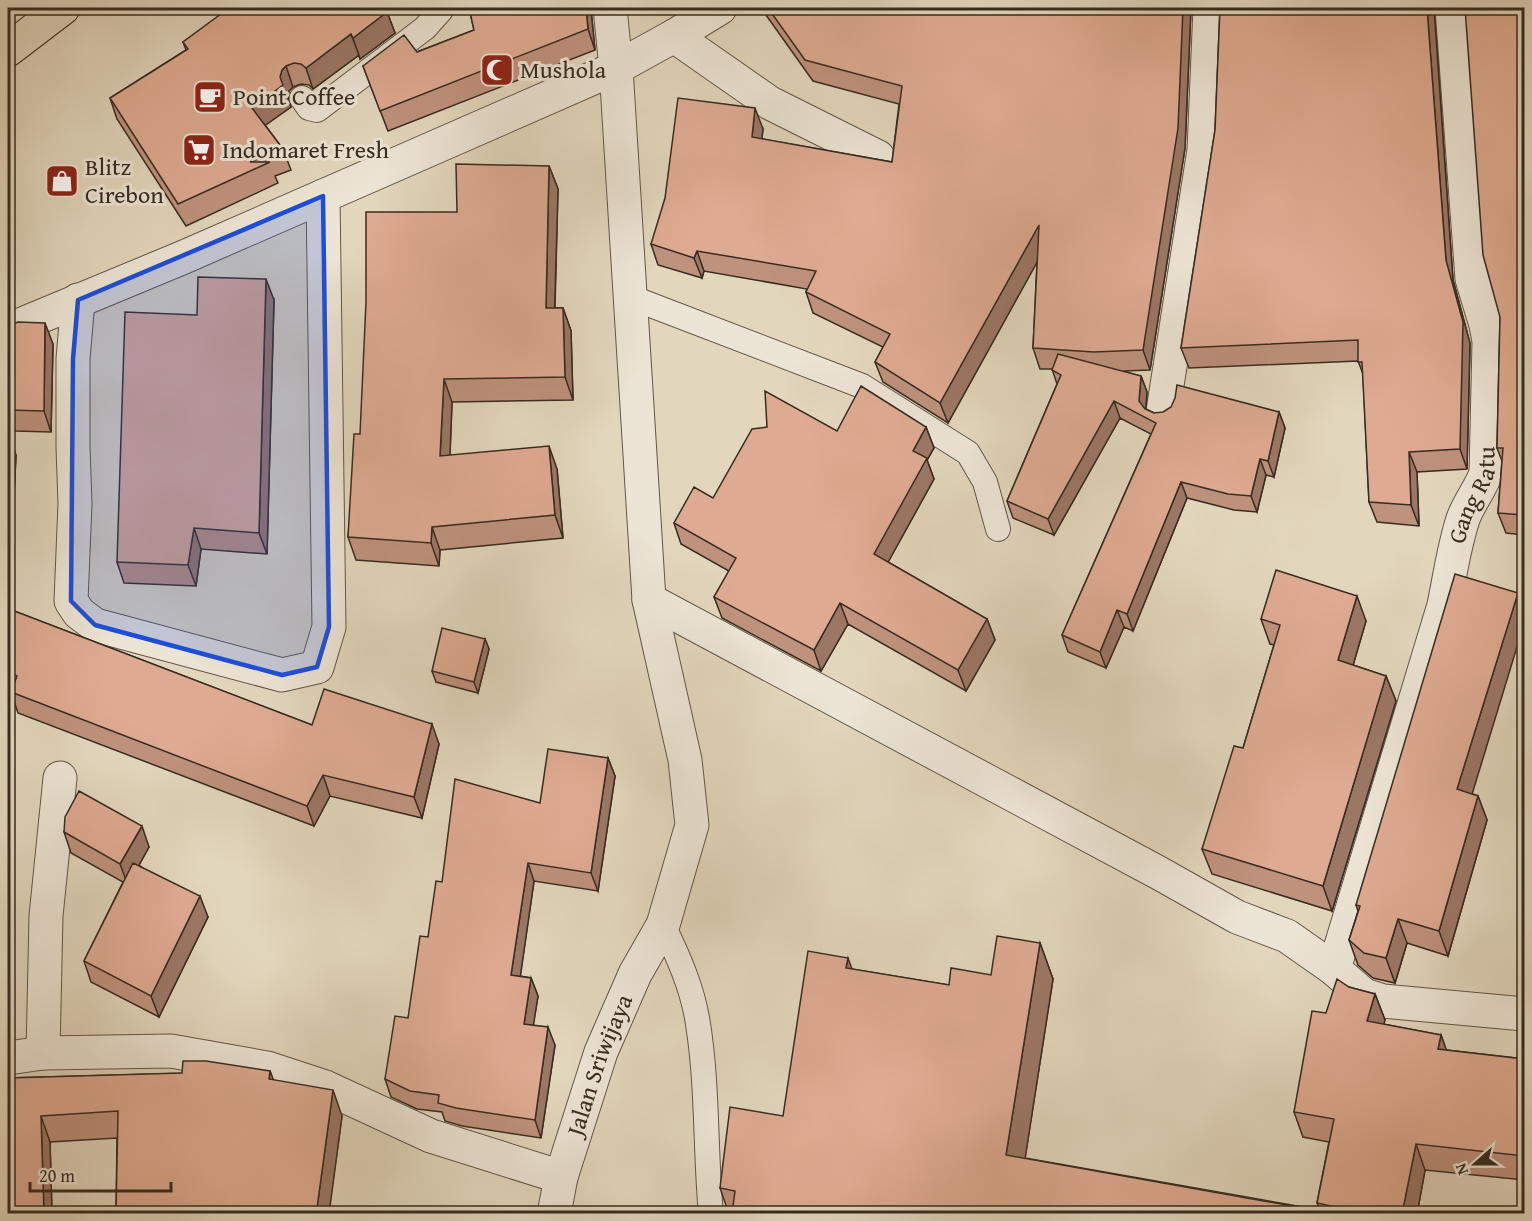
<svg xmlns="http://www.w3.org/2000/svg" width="1532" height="1221" viewBox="0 0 1532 1221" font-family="'Gentium Book Plus',serif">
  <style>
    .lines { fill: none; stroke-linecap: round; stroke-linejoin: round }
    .service-casing { stroke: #615648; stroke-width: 26 }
    .minor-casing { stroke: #615648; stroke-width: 35 }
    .trunk-casing { stroke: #362c21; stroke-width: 35 }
    .service { stroke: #ece4d4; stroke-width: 24 }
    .minor { stroke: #ece4d4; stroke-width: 33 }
    .trunk { stroke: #e2d6bd; stroke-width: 33 }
    .wall { fill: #bf927d; stroke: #362c21; stroke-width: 1.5 }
    .shaded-wall { fill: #9b7766; stroke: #362c21; stroke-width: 1.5 }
    .building { fill: #deaa91; stroke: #362c21; stroke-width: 1.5 }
    .marked { fill: #1d4ed8; fill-opacity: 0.2; stroke: #1d4ed8; stroke-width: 4.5; stroke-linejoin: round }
    .labels { text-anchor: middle; stroke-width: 6; stroke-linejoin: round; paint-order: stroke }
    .poi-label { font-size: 24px; fill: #362c21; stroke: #ece4d4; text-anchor: start }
    .street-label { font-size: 24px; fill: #362c21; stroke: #ece4d4 }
  </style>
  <rect width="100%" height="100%" fill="#e2d6bd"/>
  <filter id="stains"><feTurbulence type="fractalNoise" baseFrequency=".00333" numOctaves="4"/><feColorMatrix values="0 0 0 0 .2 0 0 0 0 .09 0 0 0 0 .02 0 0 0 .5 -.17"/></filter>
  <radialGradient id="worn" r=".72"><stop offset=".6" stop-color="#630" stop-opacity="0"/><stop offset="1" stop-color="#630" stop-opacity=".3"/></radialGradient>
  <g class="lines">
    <defs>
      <path id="service" d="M302 98 309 108 317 110 425 28 441 10V8
        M630 297 862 386 968 453 985 482 998 529
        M663 925C678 956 693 989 698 1024 708 1087 705 1151 711 1214"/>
      <g id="minor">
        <path d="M674 36 770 103 878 157"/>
        <path d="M78 300 73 359V447L75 504 71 601 79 613 95 625 282 675 317 667 329 627 323 196"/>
        <path d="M8 330 184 257 616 68 674 36 720 8"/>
        <path d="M1163 411 1204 150 1210 8"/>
        <path d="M649 600 1159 873 1237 917 1287 936 1334 969 1364 995 1383 1001 1524 1014"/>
        <path id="s1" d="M1334 969 1444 605C1450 576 1454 546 1463 519 1469 502 1480 490 1486 473L1489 341 1486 325 1472 279 1452 8"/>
        <path d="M43 1053 46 916 60 778"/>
        <path d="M8 1058 43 1053 171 1051 267 1068 325 1087 431 1136 561 1177"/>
        <path id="s2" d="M554 1214 561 1177 601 1052 635 974 663 925 692 825 685 760 649 600 616 68 610 8"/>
      </g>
      <path id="trunk" d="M8 50 63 8"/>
    </defs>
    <use href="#service" class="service-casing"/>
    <use href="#minor" class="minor-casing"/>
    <use href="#trunk" class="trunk-casing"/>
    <use href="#service" class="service"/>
    <use href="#minor" class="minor"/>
    <use href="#trunk" class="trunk"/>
  </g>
  <path class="wall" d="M469 8H592L591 10 595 50 388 131 363 66 417 52 474 30Z
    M761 8H1191L1185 148 1150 370 1123 371 1141 376 1147 392 1146 409 1154 413 1279 412 1285 428 1274 477 1266 475 1257 512 1234 510 1187 498 1133 631 1124 627 1106 668 1068 652 1062 635 1151 434 1120 418 1054 535 1013 518 1007 501 1057 384 1052 369H1040L1033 348 1037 262 948 423 883 382 875 362 883 347 813 313 806 292 807 289 704 271 702 278 658 265 651 244 763 129 762 139 892 162 899 104 813 81Z
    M1220 8H1434L1453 280 1470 343 1467 469 1417 472 1419 526 1377 522 1369 502 1363 374 1358 361 1189 368 1181 348 1215 130Z
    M1524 8V535L1506 533 1498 513 1502 461 1497 448 1500 317Z
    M387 12 395 33 360 59 359 55 313 89 309 85 301 84 293 87 289 91 288 99 291 107 265 125 283 149 291 170 275 176 278 183 186 226 117 119 110 98 186 50 183 42Z
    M549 166 558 189 555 308H563L571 331 573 400 452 402 450 455 557 469 563 538 440 550 439 566 356 560 348 537 360 434 457 212Z
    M274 300 267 554 201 549 196 586 124 583 117 562Z
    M8 326 53 344 51 432 15 431 8 411Z
    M926 427 934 448 927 460 934 479 888 562 987 619 995 640 966 691 848 624 821 671 722 618 714 597 729 571 681 544 674 523 713 498 837 431Z
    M8 434 16 455 12 536H8Z
    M8 601 14 611 312 725 439 744 422 818 330 796 314 826 18 713 11 692 8 691Z
    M1261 619 1366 621 1353 665 1386 676 1396 701 1332 911 1212 874 1202 849 1243 748 1274 645 1270 644Z
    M485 639 489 649 478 693 436 682 432 671Z
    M608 758 615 776 598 891 534 881 520 976 531 978 538 996 533 1025 555 1045 541 1138 462 1126 445 1121 442 1112 417 1109 391 1097 385 1079 408 1018 442 882 540 803Z
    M1473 794 1478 796 1487 820 1448 956 1407 943 1395 983 1373 978 1358 965 1349 940 1358 911 1356 905Z
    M64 832 149 847 139 865 208 917 159 1017 91 982 84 961 123 882 71 853Z
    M1040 943 1053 979 1025 1158 1320 1210 1317 1203 1329 1142 1303 1137 1294 1112 1326 1013 1349 987 1375 994 1385 1020 1383 1024 1441 1035 1446 1050 1524 1059V1180L1425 1170 1417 1214H729L720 1188 783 1116 852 969 949 985 991 975Z
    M270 1071 273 1080 342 1116 329 1209 116 1214 117 1138 50 1142 52 1214H8V1078Z"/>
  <path class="shaded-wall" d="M586 8H592L591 10 595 50 588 29Z
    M1183 8H1191L1185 148 1150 370 1143 350Z
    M1427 8H1434L1453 280 1470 343 1467 469 1460 449Z
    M387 12 395 33 360 59 353 38Z
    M351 34 359 55 313 89 306 68Z
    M286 66 293 87 289 91 288 99 291 107 260 129 252 108 280 77 282 70Z
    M755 108 763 129 759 157 752 137Z
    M549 166 558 189 554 331 546 308Z
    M1039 225 1046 246 948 423 940 403Z
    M697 251 704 271 702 278 694 258Z
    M266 279 274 300 267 554 259 533Z
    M563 308 571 331 573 400 565 377Z
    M45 323 53 344 51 432 44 411Z
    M1141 376 1147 392 1145 417 1139 401Z
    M444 379 452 402 449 479 440 456Z
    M1114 401 1120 418 1054 535 1048 519Z
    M1279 412 1285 428 1274 477 1268 461Z
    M926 427 934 448 927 460 934 479 881 575 874 554 913 451Z
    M8 434 16 455 12 536 8 525Z
    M549 446 557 469 563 538 555 515Z
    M1409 452 1417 472 1419 526 1411 505Z
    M1260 459 1266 475 1257 512 1251 496Z
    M1181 482 1187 498 1133 631 1127 614Z
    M432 527 440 550 439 566 431 543Z
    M194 528 201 549 196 586 188 565Z
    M1518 593 1524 612V624L1466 814 1457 789Z
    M1357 596 1366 621 1347 686 1338 660Z
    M11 602 19 623 9 609Z
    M840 603 848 624 821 671 814 650Z
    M1117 610 1124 627 1106 668 1100 652Z
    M987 619 995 640 966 691 958 670Z
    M485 639 489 649 478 693 474 682Z
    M1386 676 1396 701 1332 911 1323 886Z
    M432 724 439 744 422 818 414 797Z
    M608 758 615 776 598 891 591 873Z
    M323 775 330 796 314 826 307 806Z
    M1478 796 1487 820 1448 956 1439 931Z
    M142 826 149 847 128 885 120 864Z
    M528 863 534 881 518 993 511 975Z
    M200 896 208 917 159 1017 151 996Z
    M1398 919 1407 943 1395 983 1386 958Z
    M1040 943 1053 979 1020 1191 1006 1155Z
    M848 958 861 994 846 968Z
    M531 978 538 996 531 1041 524 1024Z
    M1375 994 1385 1020 1377 1047 1367 1021Z
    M548 1027 555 1045 541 1138 535 1120Z
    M1441 1035 1450 1060 1438 1049Z
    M270 1071 280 1097 269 1079Z
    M333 1090 342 1116 329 1214 317 1208Z
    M41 1116 50 1142 52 1214H44Z
    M1416 1144 1425 1170 1417 1214H1402Z"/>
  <path class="building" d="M229 8H383L387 12 353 38 351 34 306 68 301 64 294 63 286 66 282 70 280 77 283 85 252 108 283 149 250 162H270L178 204 110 98 188 49 183 42Z
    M469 8H586L588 29 380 111 363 66 404 35 417 52 474 30Z
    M768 8H1183L1178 128 1143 350 1094 352 1033 348 1039 225 940 403 875 362 890 334 806 292 816 271 697 251 694 258 651 244 665 198 678 98 755 108 752 137 892 162 902 86 805 60Z
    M1220 8H1427L1446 260 1463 322 1460 449 1409 452 1411 505 1369 502 1362 362H1358V340L1181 348 1215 130Z
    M1465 8H1524V515L1498 513 1503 448H1497L1500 317 1483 255Z
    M456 164 549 166 546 308H563L565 377 444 379 440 456 549 446 555 515 432 527 431 543 348 537 354 434H360L366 302V212H457Z
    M198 277 266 279 259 533 194 528 188 565 117 562 125 312 197 315Z
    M18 322 45 323 44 411 8 410V326Z
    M1058 354 1141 376 1139 401 1145 409 1154 413 1163 412 1171 407 1175 398 1177 385 1279 412 1268 461 1260 459 1251 496 1228 494 1181 482 1127 614 1117 610 1100 652 1062 635 1156 423 1114 401 1048 519 1007 501 1061 375 1052 370Z
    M861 386 926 427 913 451 927 458 874 554 987 619 958 670 840 603 814 650 714 597 736 558 674 523 694 487 713 498 752 429 767 427 765 391 837 431Z
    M1276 570 1357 596 1338 660 1386 676 1323 886 1202 849 1234 746 1243 748 1280 625 1261 619Z
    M1455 574 1518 593 1457 789 1478 796 1439 931 1398 919 1386 958 1364 953 1349 940 1360 906 1356 905Z
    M8 601 11 602 9 609 312 725 324 689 432 724 414 797 323 775 307 806 11 692 17 676 8 673Z
    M442 628 485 639 474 682 432 671Z
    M548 749 608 758 591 873 528 863 511 975 531 978 524 1024 548 1027 535 1120 456 1108 438 1103 439 1095 410 1091 385 1079 395 1016 408 1018 420 936 428 937 436 881 442 882 455 779 540 803Z
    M79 791 142 826 120 864 64 832 65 817Z
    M133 863 200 896 151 996 84 961Z
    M997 936 1040 943 1006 1155 1337 1214H732L735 1191 720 1188 730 1107 783 1116 808 951 848 958 846 968 949 985 951 968 991 975Z
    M1337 979 1349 987 1375 994 1367 1021 1441 1035 1438 1049 1524 1059V1156L1416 1144 1402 1214H1369L1317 1203 1334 1119 1294 1112 1312 1011 1326 1013Z
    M183 1061H206L270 1071 269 1079 333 1090 317 1208 402 1214H116L118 1111 41 1116 44 1214H8V1078L182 1073Z"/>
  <path class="marked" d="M323 196 329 627 317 667 282 675 95 625 71 601 73 359 78 300Z"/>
  <defs>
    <symbol id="mosque-square" viewBox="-11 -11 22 22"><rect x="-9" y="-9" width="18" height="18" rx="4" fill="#8f2418" stroke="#ece4d4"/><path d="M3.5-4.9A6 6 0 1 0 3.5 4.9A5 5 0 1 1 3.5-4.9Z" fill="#fff"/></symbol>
    <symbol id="cafe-square" viewBox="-11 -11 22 22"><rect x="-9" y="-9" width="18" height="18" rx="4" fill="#8f2418" stroke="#ece4d4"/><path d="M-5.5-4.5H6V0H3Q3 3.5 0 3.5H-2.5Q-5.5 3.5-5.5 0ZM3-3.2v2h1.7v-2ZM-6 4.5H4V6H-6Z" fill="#fff"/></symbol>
    <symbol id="supermarket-square" viewBox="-11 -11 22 22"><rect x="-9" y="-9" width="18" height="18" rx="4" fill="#8f2418" stroke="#ece4d4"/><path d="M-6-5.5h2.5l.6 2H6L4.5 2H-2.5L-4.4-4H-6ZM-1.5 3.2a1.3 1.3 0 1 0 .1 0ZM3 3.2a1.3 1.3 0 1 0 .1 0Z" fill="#fff"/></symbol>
    <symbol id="shop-square" viewBox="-11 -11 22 22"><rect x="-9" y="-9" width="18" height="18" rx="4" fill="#8f2418" stroke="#ece4d4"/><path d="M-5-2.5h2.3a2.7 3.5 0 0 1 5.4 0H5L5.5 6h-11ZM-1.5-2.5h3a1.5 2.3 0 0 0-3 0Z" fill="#fff"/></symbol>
  </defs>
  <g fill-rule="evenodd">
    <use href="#mosque-square" x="478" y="51" width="38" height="38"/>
    <use href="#cafe-square" x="191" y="78" width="38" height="38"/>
    <use href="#supermarket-square" x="180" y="131" width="38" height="38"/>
    <use href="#shop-square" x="43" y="162" width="38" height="38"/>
  </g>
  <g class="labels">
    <g class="poi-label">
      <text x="520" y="78">Mushola</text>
      <text x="233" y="105">Point Coffee</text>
      <text x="222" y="158">Indomaret Fresh</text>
      <text x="85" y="175">Blitz<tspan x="85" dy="28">Cirebon</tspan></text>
    </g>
    <g class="street-label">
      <text dy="8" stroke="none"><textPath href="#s1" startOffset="495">Gang Ratu</textPath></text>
      <text dy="8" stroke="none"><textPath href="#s2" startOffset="156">Jalan Sriwijaya</textPath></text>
    </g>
  </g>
  <rect width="1532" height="1221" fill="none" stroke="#e2d6bd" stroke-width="30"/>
  <rect x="9" y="9" width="1514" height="1203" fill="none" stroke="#362c21" stroke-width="3"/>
  <rect x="15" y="15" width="1502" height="1191" fill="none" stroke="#362c21" stroke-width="1.5"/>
  <g transform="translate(1475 1164) rotate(249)" stroke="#ece4d4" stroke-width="4.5" paint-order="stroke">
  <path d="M0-4.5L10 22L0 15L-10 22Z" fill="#362c21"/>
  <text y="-9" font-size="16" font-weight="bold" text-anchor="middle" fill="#362c21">N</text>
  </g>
  <path d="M30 1182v9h141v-9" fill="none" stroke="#362c21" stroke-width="3"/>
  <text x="39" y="1182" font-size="18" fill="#362c21" stroke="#ece4d4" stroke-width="4.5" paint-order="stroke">20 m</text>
  <rect width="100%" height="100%" filter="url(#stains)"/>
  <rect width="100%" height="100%" fill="url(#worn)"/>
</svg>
